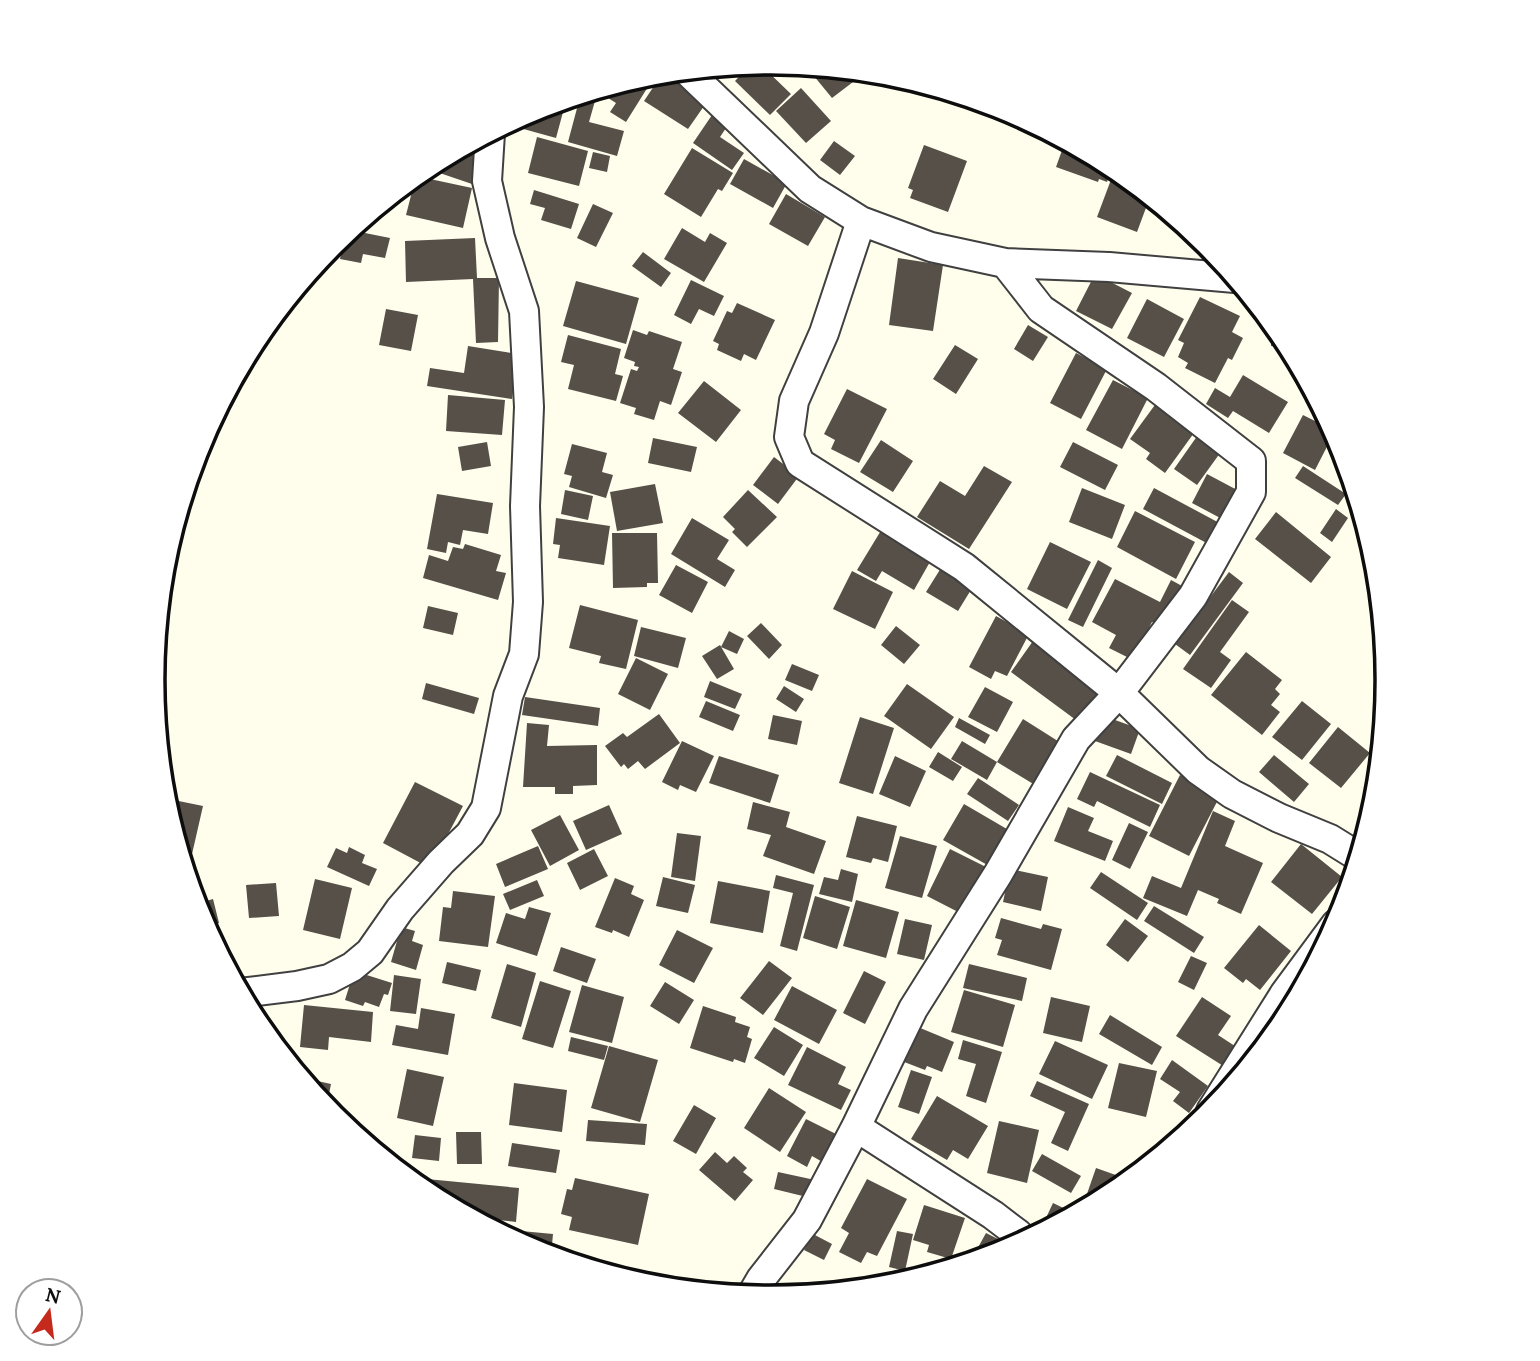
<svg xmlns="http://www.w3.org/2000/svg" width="1540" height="1361" viewBox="0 0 1540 1361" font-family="Lora,serif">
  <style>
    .building { fill: #565049 }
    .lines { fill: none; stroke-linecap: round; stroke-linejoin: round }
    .minor-casing { stroke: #404040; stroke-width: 32 }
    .minor { stroke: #fff; stroke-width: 28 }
    .rim { fill: none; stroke: #0d0d0d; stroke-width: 3.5 }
  </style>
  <rect width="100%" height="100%" fill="#fffeed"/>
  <path class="building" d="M760 64 791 94 770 115 735 81 750 65Z
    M812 67 843 70 853 82 832 98 809 70Z
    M675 72 711 96 688 129 644 101 662 74Z
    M643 77 651 82 626 122 610 112 616 103 597 91Z
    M801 88 831 121 806 143 776 111Z
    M580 97 595 101 589 122 624 131 617 156 568 142Z
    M564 101H566L556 138 509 125 534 110Z
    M712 115 728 125 720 137 744 153 732 170 693 143Z
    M537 137 588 151 579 186 528 173Z
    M834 141 855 156 840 175 820 160Z
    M1065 142 1112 167 1107 182 1099 179 1098 182 1056 167Z
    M472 143 484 147 472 184 425 168Z
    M924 145 967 161 948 212 910 198 913 190 908 188Z
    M692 148 733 173 722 191 718 189 701 217 664 194Z
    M593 152 610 156 607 172 589 168Z
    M744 159 787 183 773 208 730 184Z
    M1115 169 1150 197 1137 232 1097 217Z
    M416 176 472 188 463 228 406 215Z
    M534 190 579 204 571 229 541 220 545 208 530 204Z
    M786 194 825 217 808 246 769 224Z
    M593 204 613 213 596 247 577 238Z
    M682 228 705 242 710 233 727 243 704 282 664 259Z
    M350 230 390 238 385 258 363 254 361 263 340 259 345 234Z
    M475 238 477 278H499L498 342 476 343 473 279 406 282 405 241Z
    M643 252 671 273 661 287 632 266Z
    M898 258 943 265 933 331 889 325Z
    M1095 274 1132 293 1112 329 1076 311Z
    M691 280 724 296 714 316 699 309 691 324 674 315Z
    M576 281 639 298 626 344 563 326Z
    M1200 297 1240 316 1232 332 1243 338 1232 360 1228 358 1215 383 1185 368 1188 363 1178 357 1184 343 1178 340Z
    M1147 299 1184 319 1164 357 1127 338Z
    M737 303 775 320 756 360 744 354 741 361 717 350 719 344 713 341 727 311 732 313Z
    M386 309 418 315 411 351 379 345Z
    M1272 324 1284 338 1288 347 1271 346Z
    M1028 325 1048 337 1033 361 1014 349Z
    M633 330 647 335 649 331 682 342 673 369 682 372 671 405 660 401 654 420 634 414 636 408 620 403 631 369 637 371 639 367 634 366 635 362 624 358Z
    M568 335 621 349 615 374 623 376 616 401 568 389 574 365 561 362Z
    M955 345 978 359 956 394 933 379Z
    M468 346 518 354 512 399 427 386 430 368 464 373Z
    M1076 353 1107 369 1081 419 1050 403Z
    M1243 375 1288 402 1269 433 1233 411 1228 418 1206 404 1215 388 1230 397Z
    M1113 380 1148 398 1122 449 1086 430Z
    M704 381 741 410 716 442 678 413Z
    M847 389 887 409 859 463 831 449 835 440 824 434Z
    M448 395 505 400 502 435 446 431Z
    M1160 398 1199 426 1165 473 1146 459 1150 453 1130 439Z
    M1303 415 1333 430 1334 433 1315 470 1283 453Z
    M1200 432 1223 449 1197 485 1174 469Z
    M653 438 697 447 691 472 648 463Z
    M881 440 913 461 893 492 860 472Z
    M487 442 491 466 462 471 458 447Z
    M1073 442 1118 465 1105 490 1060 467Z
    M572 444 607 453 602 472 613 475 606 498 569 487 572 476 564 474Z
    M774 457 799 476 778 504 753 485Z
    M984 466 1012 482 969 549 917 517 940 481 965 496Z
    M1303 466 1346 494 1338 505 1295 478Z
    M1207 474 1239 491 1224 520 1192 503Z
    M655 484 663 523 617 531 610 492Z
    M1082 488 1125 505 1112 539 1069 522Z
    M1154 488 1225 526 1214 547 1143 509Z
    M565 490 593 496 588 520 561 514Z
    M748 490 777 517 747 547 732 532 735 529 723 517Z
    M437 494 493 503 488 534 463 530 460 545 448 542 446 553 427 549Z
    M1336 509 1348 518 1332 542 1320 533Z
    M1135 511 1195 542 1176 579 1117 547Z
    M1276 512 1331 557 1311 583 1255 539Z
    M556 518 610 526 604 565 558 558 560 545 553 544Z
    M692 518 729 540 717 559 735 570 725 587 671 554Z
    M885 524 935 553 914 590 882 571 876 581 857 570Z
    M612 533H657L658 583H647V587L613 588Z
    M1050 542 1091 562 1067 609 1027 589Z
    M465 544 501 555 496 571 506 573 498 600 423 578 429 555 448 561 453 547 463 549Z
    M946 560 977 580 958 611 926 592Z
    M1098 560 1112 568 1083 627 1068 620Z
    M676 565 708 582 692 613 659 595Z
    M852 571 893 592 875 629 833 609Z
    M1229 572 1243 583 1190 655 1175 644Z
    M1115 579 1160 602 1171 580 1184 587 1163 627 1152 622 1133 660 1109 648 1116 635 1092 622Z
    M1232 600 1249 612 1220 652 1231 660 1211 688 1183 669Z
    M580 605 638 620 626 669 599 663 601 656 569 648Z
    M428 606 458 613 453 635 423 628Z
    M996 616 1029 634 1007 676 995 671 991 679 969 667Z
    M761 623 782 645 769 659 747 636Z
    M896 626 920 645 904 664 881 645Z
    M641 627 686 638 678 668 634 656Z
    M729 631 744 639 737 654 721 647Z
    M1033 641 1102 693 1080 723 1011 672Z
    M720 645 734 669 717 679 702 656Z
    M1246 652 1282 680 1275 689 1280 694 1271 705 1280 712 1262 735 1211 695Z
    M636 658 668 674 650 710 618 694Z
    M792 664 819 675 812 691 785 680Z
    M710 681 742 694 735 709 704 697Z
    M426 683 479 698 474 714 422 699Z
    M907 684 954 717 931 749 884 716Z
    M784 686 804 699 796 712 776 699Z
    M985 687 1013 702 997 732 968 717Z
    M525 697 600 708 598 726 522 715Z
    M706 701 740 715 733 731 699 717Z
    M1302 701 1331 724 1302 760 1272 737Z
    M659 714 680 743 645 769 638 761 628 769 624 764 621 767 605 746 623 733 627 737Z
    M773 715 802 721 797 745 768 739Z
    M1104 716 1140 729 1131 754 1095 741Z
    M860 717 894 728 873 794 839 783Z
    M959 718 990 735 985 744 955 727Z
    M1023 719 1061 743 1035 785 997 762 987 780 951 759 962 741 997 762Z
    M527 723 549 725 547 746 597 745V785L573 786V794H555V787H523Z
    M1338 727 1370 753 1341 788 1309 763Z
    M682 741 714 756 696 792 680 785 678 790 662 782Z
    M938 752 962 767 953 781 929 767Z
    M1117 755 1172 783 1162 804 1106 776Z
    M1274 755 1309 784 1294 802 1259 772Z
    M719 756 779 775 770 803 709 783Z
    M895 756 926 771 910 807 879 794Z
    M1090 772 1160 805 1150 827 1097 801 1094 807 1077 799Z
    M1180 775 1220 796 1189 856 1149 836Z
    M978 778 1019 805 1008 821 967 794Z
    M415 782 463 806 430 868 383 843Z
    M164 798 203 806 187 876 164 801Z
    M753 802 790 812 786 827 826 841 814 874 763 856 771 835 747 829Z
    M964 804 1012 832 991 867 943 840Z
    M609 805 622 834 586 850 573 821Z
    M1068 807 1094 818 1088 831 1113 841 1105 861 1054 841Z
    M1213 811 1235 821 1225 846 1263 863 1241 914 1217 903 1219 899 1198 890 1187 916 1143 898 1152 876 1181 888Z
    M560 815 579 850 550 866 531 830Z
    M857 816 897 826 888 862 873 858 871 863 846 857Z
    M1129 823 1148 832 1130 869 1112 860Z
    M677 833 701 836 695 881 671 877Z
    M900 836 937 846 922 898 885 888Z
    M1301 844 1342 877 1312 914 1271 882Z
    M538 846 548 869 505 887 496 864Z
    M349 847 365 855 362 863 377 869 369 886 327 867 336 848 347 853Z
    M594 849 608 876 580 890 567 863Z
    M950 849 988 868 964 915 927 896Z
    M841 869 858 874 852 902 819 894 824 877 838 880Z
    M1010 869 1048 877 1041 911 1003 902Z
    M1101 872 1148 903 1137 920 1090 888Z
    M776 875 814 885 797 951 780 946 793 893 773 888Z
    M663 877 695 885 688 913 656 906Z
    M615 878 634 886 631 894 644 900 629 937 613 930 612 933 595 927Z
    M315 879 352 888 340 939 303 930Z
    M537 880 544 896 510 910 503 894Z
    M718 881 770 891 763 933 710 923Z
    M276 883 279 916 249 918 246 885Z
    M453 891 495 896 488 947 439 941 443 907 451 908Z
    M815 896 850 907 837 949 803 938Z
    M213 899 219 923 205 927 196 904Z
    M856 900 899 912 886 958 843 946Z
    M1154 906 1204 937 1194 953 1144 921Z
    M529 907 551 913 537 956 496 943 506 913 525 919Z
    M1001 918 1041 929 1043 924 1062 929 1051 970 997 955 1002 940 995 938Z
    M905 919 932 925 924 960 897 954Z
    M1125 919 1148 936 1128 962 1106 945Z
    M1259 925 1291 951 1260 990 1246 979 1243 983 1224 968Z
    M401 927 415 931 412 941 423 945 416 970 391 962Z
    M677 930 713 948 694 983 659 965Z
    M561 947 596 959 587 983 553 971Z
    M1191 956 1207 963 1194 990 1178 982Z
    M769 961 792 978 763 1015 740 998Z
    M447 962 481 970 476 991 442 983Z
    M507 964 536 973 521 1027 491 1018Z
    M969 964 1027 978 1022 1001 963 988Z
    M354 971 392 983 388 995 384 994 379 1007 365 1002 363 1006 345 1000Z
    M864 971 886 982 865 1024 843 1013Z
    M394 975 421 979 416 1014 390 1011Z
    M540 981 571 991 553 1048 522 1039Z
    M665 982 694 1000 679 1024 650 1006Z
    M582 985 624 997 612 1043 569 1032Z
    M792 986 837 1010 819 1044 774 1020Z
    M964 990 1015 1005 1003 1047 951 1032Z
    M1051 997 1090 1006 1082 1042 1043 1033Z
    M1202 997 1231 1016 1218 1035 1241 1050 1228 1069 1176 1036Z
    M304 1005 373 1012 371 1042 329 1037 328 1050 300 1047Z
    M703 1006 736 1017 735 1022 750 1027 747 1037 752 1039 745 1063 734 1059 733 1062 690 1048Z
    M421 1008 455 1014 448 1055 392 1045 396 1025 418 1029Z
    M1110 1015 1162 1047 1152 1065 1099 1034Z
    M913 1025 954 1042 942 1072 927 1066 925 1070 899 1060Z
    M774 1027 803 1045 784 1076 754 1058Z
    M571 1037 608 1046 604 1060 568 1051Z
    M963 1040 1002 1052 986 1103 966 1096 976 1064 958 1059Z
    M1055 1041 1108 1065 1092 1099 1039 1074Z
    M609 1046 658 1060 640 1122 591 1108Z
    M807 1047 846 1067 838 1084 851 1090 841 1110 788 1085Z
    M1172 1060 1208 1086 1189 1113 1173 1101 1180 1092 1160 1079Z
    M1119 1063 1157 1071 1146 1117 1108 1108Z
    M407 1069 444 1077 433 1126 397 1118Z
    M911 1070 932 1077 919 1114 898 1107Z
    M313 1080 331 1084 327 1104 322 1103 311 1090Z
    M1037 1081 1089 1104 1068 1151 1051 1143 1065 1112 1030 1096Z
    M514 1083 567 1090 562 1132 509 1125Z
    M769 1088 806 1112 780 1152 744 1128Z
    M937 1096 988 1126 968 1159 953 1150 947 1160 911 1139Z
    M694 1105 716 1118 696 1154 673 1141Z
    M806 1119 840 1136 826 1164 812 1156 807 1167 787 1156Z
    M588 1120 647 1124 645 1145 586 1141Z
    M999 1121 1039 1130 1027 1183 987 1173Z
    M456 1132H481L482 1164H457Z
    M415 1135 441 1138 439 1161 412 1158Z
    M512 1143 560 1150 556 1173 508 1166Z
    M715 1152 727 1163 734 1156 747 1168 743 1172 753 1180 735 1201 699 1170Z
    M1042 1154 1081 1176 1071 1193 1032 1171Z
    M1096 1168 1130 1180 1113 1194 1081 1211Z
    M778 1172 815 1180 811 1198 774 1189Z
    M406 1177 519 1188 516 1222 471 1217 427 1194Z
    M575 1178 649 1194 638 1245 569 1230 572 1217 561 1214 567 1189 572 1190Z
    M867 1179 907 1199 877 1256 867 1252 861 1263 839 1252 849 1233 841 1228Z
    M1053 1203 1076 1214 1055 1225 1045 1220Z
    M924 1205 965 1218 951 1259 927 1252 929 1245 913 1240Z
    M491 1228 553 1234 551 1256 533 1251Z
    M897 1231 913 1234 905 1271 889 1267Z
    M986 1233 1002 1241 994 1255 970 1262Z
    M813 1234 832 1244 824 1260 804 1250Z
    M793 1285 825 1292V1293L791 1296Z"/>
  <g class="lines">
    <defs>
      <path id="minor" d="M687 71 810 189 861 221 931 247 1005 263 1109 267 1235 278
        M861 221 824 333 794 401 789 437 800 463 964 567 1119 693 1198 770 1232 794 1279 818 1330 839 1359 857
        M240 993 297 986 329 979 352 967 370 952 400 909 441 862 470 834 486 808 508 696 524 654 528 602 525 506 529 407 524 311 500 238 487 181 490 133
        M1211 1111 1285 993 1336 924
        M856 1127 993 1215 1018 1234 1024 1242
        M751 1296 761 1279 807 1220 856 1127 913 1009 998 874 1076 739 1119 693 1193 596 1251 492V461L1156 387 1041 309 1005 263"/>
    </defs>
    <use href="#minor" class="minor-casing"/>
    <use href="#minor" class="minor"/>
  </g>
  <path d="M0 0H1540V1361H0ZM165 680a605 605 0 1 1 1210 0a605 605 0 1 1-1210 0Z" fill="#fff" fill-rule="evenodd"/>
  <path class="rim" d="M165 680a605 605 0 1 1 1210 0a605 605 0 1 1-1210 0Z"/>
  <g transform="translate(49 1312) rotate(14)"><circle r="33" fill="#ffffff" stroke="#9e9e9e" stroke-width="2"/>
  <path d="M0-5L12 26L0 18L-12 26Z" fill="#c42b1d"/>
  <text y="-10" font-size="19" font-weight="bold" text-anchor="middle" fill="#0d0d0d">N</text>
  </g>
</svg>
